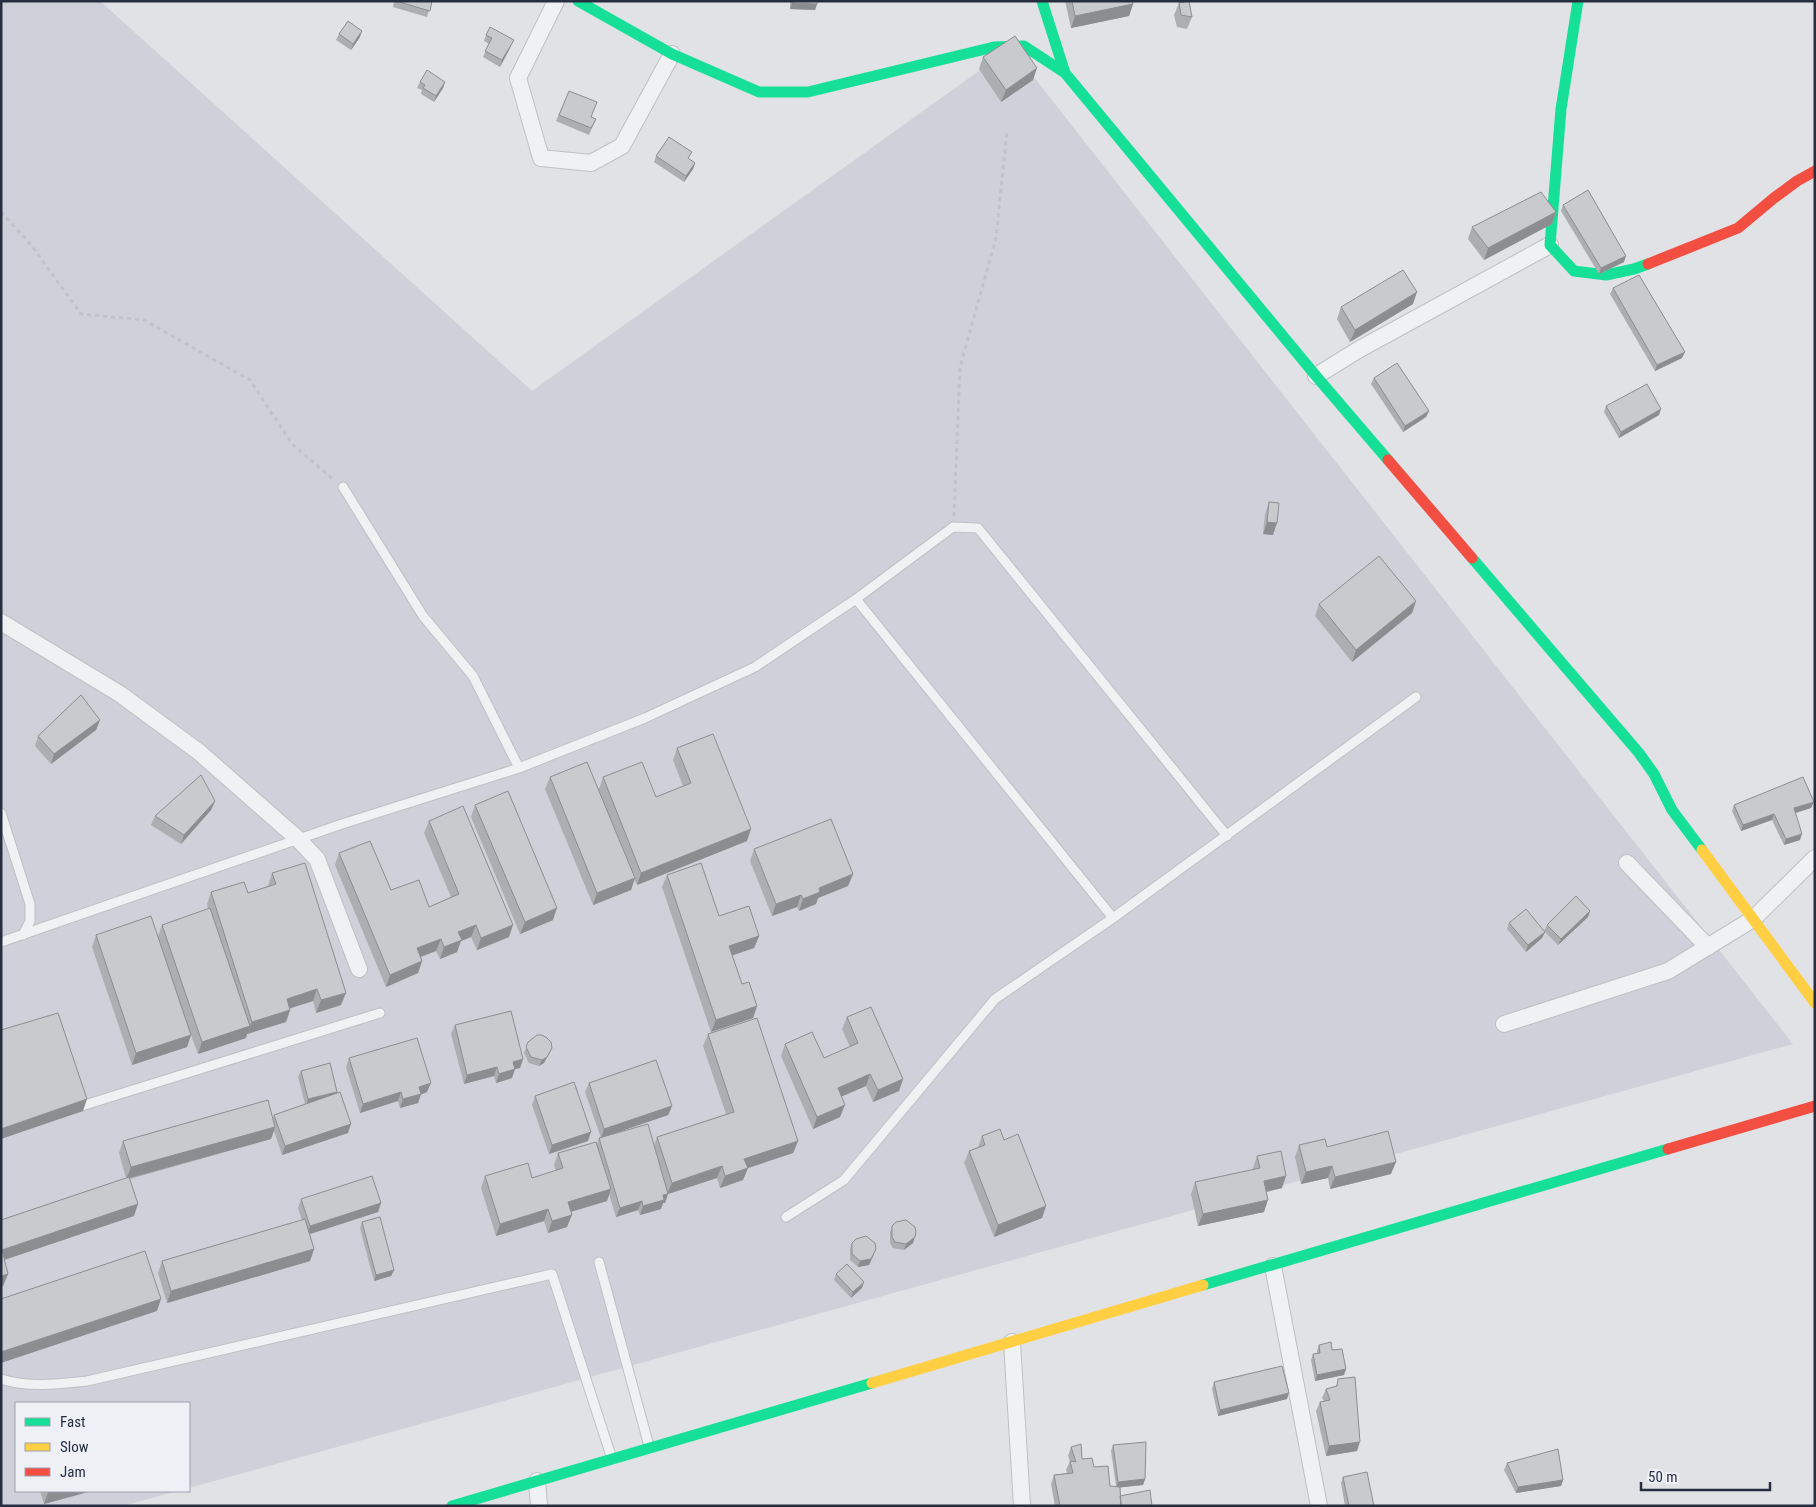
<svg xmlns="http://www.w3.org/2000/svg" width="1816" height="1507" viewBox="0 0 1816 1507" font-family="'Roboto Condensed',sans-serif">
  <style>
    .built { fill: #ced1d9 }
    .lines { fill: none; stroke-linecap: round; stroke-linejoin: round }
    .lane-casing { stroke: #bec0c4; stroke-width: 11 }
    .street-casing { stroke: #bec0c4; stroke-width: 18 }
    .path { stroke: #c1c3c8; stroke-width: 3; stroke-dasharray: 4 4; stroke-linecap: butt }
    .lane { stroke: #f0f1f3; stroke-width: 9 }
    .street { stroke: #f0f1f3; stroke-width: 16 }
    .fast { stroke: #16e098; stroke-width: 11 }
    .slow { stroke: #ffcf43; stroke-width: 11 }
    .jam { stroke: #f24e42; stroke-width: 11 }
    .wall { fill: #acaeb1 }
    .shaded-wall { fill: #8c8d90 }
    .building { fill: #c8cace; stroke: #8c8d90 }
  </style>
  <rect width="100%" height="100%" fill="#e0e2e6"/>
  <path class="built" d="M1 1H100L532 391 1011 48 1793 1044 189 1488V1403H16V1491H177L123 1506H1Z"/>
  <g class="lines">
    <defs>
      <path id="lane" d="M343 487 423 616 473 676 519 768
        M856 599 1113 918
        M1 813 30 904V921L23 935
        M1 942 342 824 519 768 645 718 755 667 856 599 953 527 978 528 1227 836
        M75 1108 380 1013
        M786 1217 844 1180 995 999 1113 918 1416 697
        M599 1262 649 1446
        M1 1379C29 1388 59 1384 87 1381L552 1274 611 1456"/>
      <path id="street" d="M556 1 518 78 541 158 591 163 622 146 672 54
        M1316 376 1358 350 1550 245
        M1 622 120 694 199 752 298 839 317 859 359 969
        M1627 863 1708 947
        M1504 1024 1668 971 1753 919 1815 858
        M1273 1266 1319 1506
        M1012 1342 1022 1506
        M537 1481 539 1506"/>
    </defs>
    <use href="#lane" class="lane-casing"/>
    <use href="#street" class="street-casing"/>
    <path class="path" d="M1 212 32 246 81 314 144 320 250 380 292 444 335 481
      M954 516 960 367 996 238 1007 131"/>
    <use href="#lane" class="lane"/>
    <use href="#street" class="street"/>
    <path class="fast" d="M578 1 672 54 759 92H808L994 47 1024 46 1065 73
      M1042 1 1065 73 1316 376 1388 460
      M1578 1 1561 109 1550 245 1574 271 1606 275 1634 269 1648 264
      M1472 558 1639 753 1654 774 1672 810 1702 850
      M1203 1285 1668 1149
      M452 1506 872 1383"/>
    <path class="slow" d="M1702 850 1815 1003
      M872 1383 1203 1285"/>
    <path class="jam" d="M1648 264 1738 228 1774 198 1797 181 1815 171
      M1388 460 1472 558
      M1668 1149 1815 1106"/>
  </g>
  <path class="wall" d="M394 1H432L427 17 393 7Z
    M790 1H817V4L815 10 790 9Z
    M1065 1H1132L1133 4 1129 16 1071 28Z
    M1179 3 1192 17 1187 29 1177 27 1174 15Z
    M339 34 360 37 351 50 336 40Z
    M486 35 511 46 500 67 483 57 489 44 484 41Z
    M983 57 1033 80 1001 102 979 69Z
    M420 82H445L443 88 434 102 421 94 422 90 417 88Z
    M569 91 591 117 596 119 589 135 556 121Z
    M656 156 689 159 695 163 693 169 684 182 654 162Z
    M1563 205 1624 262 1599 274 1561 211Z
    M1556 212 1552 224 1484 260 1468 239 1472 227Z
    M1613 288 1682 358 1655 371 1610 294Z
    M1413 304 1350 342 1337 319 1341 307Z
    M1374 378 1429 411 1426 417 1403 432 1371 384Z
    M1606 406 1659 415 1619 438 1604 412Z
    M1269 502 1273 535 1263 534 1265 514Z
    M1416 601 1412 613 1352 662 1315 616 1319 604Z
    M100 720 96 730 51 764 35 746 38 736Z
    M677 748 747 841 637 885 634 879 631 890 593 905 545 789 550 777 599 789 603 777 656 797 683 786 673 760Z
    M215 801 211 810 181 844 151 825 155 816Z
    M475 805 553 920 520 934 471 817Z
    M1734 805 1811 808 1795 813 1800 840 1784 845 1772 820 1741 831 1732 811Z
    M429 821 509 937 477 950 471 937 461 941 457 952 440 959 436 951 421 957 422 961 418 973 386 987 335 865 339 853 391 890 429 907 451 897 424 833Z
    M754 849 853 874 848 886 818 898 816 904 799 911 797 907 772 916 750 861Z
    M272 873 341 1005 316 1013 313 1001 290 1008V1010L286 1022 247 1034 246 1038 198 1054 191 1035 187 1047 132 1065 92 947 96 935 158 936 162 925 208 909 207 904 211 892 248 893 268 886Z
    M667 875 719 916 759 936 754 948 732 955 742 984 757 1006 753 1018 711 1032 662 887Z
    M1590 911 1588 917 1558 945 1544 931 1547 925Z
    M1509 923 1545 932 1542 938 1526 952 1507 929Z
    M847 1017 903 1079 899 1091 873 1102 866 1086 841 1097 840 1117 813 1129 781 1056 785 1044 824 1058 850 1047 842 1029Z
    M455 1025 523 1059 520 1068 515 1069 512 1078 496 1083 494 1076 464 1084 451 1034Z
    M708 1034 798 1141 793 1153 748 1168 743 1180 720 1188 717 1178 668 1194 665 1203H663L661 1209 640 1215 638 1210 616 1217 609 1194 607 1201 571 1212 567 1227 548 1233 544 1221 496 1236 481 1188 485 1176 532 1178 556 1171 554 1165 558 1153 597 1144 599 1138 654 1145 657 1137 726 1114 703 1046Z
    M528 1042 552 1048 544 1063 539 1066 529 1063 524 1053Z
    M349 1058 427 1092 421 1094 418 1103 400 1108 398 1101 360 1113 346 1067Z
    M301 1071 337 1094 348 1133 282 1155 274 1131 271 1139 130 1179 134 1216 4 1260 8 1274 3 1286 1 1220 126 1178 119 1153 123 1141 273 1119 274 1115 305 1104 298 1077Z
    M589 1083 672 1106 668 1115 601 1138 585 1092Z
    M535 1096 588 1141 549 1154 532 1105Z
    M982 1136 1046 1206 1042 1218 994 1237 964 1163 969 1151 978 1147Z
    M1299 1145 1327 1147 1391 1174 1330 1189 1328 1178 1301 1184 1295 1157Z
    M1257 1156 1282 1188 1267 1192 1264 1212 1198 1226 1191 1194 1195 1182 1253 1170V1168Z
    M301 1199 381 1203 378 1212 310 1234 314 1249 310 1261 167 1303 158 1273 162 1261 302 1220 298 1208Z
    M362 1222 394 1270 391 1276 374 1281 360 1228Z
    M892 1226 913 1243 904 1250 893 1248 890 1243V1232Z
    M852 1243 874 1255 869 1265 858 1267 850 1260V1249Z
    M836 1274 862 1288 851 1298 834 1280Z
    M1319 1345 1332 1350 1346 1369 1344 1375 1315 1381 1311 1360 1313 1354 1317 1353V1351Z
    M1338 1379 1357 1451 1326 1456 1316 1411 1320 1402 1324 1401 1322 1398 1326 1389 1336 1387Z
    M1214 1382 1287 1399 1218 1416 1212 1389Z
    M1113 1445 1145 1479 1143 1485 1120 1487V1496L1152 1506H1055L1051 1484 1054 1475 1067 1473 1066 1470 1070 1461 1068 1456 1071 1447 1082 1459 1094 1467 1110 1486H1116L1111 1451Z
    M1507 1463 1563 1480 1561 1486 1516 1493 1504 1470Z
    M1343 1477 1374 1506H1345L1341 1483Z
    M40 1491H89L88 1492 44 1504Z"/>
  <path class="shaded-wall" d="M792 3 817 4 815 10 790 9Z
    M1133 4 1129 16 1071 28 1075 16Z
    M362 31 360 37 351 50 353 44Z
    M514 40 511 46 500 67 502 60Z
    M1037 68 1033 80 1001 102 1006 90Z
    M445 82 443 88 434 102 436 96Z
    M695 163 693 169 684 182 686 176Z
    M1556 212 1552 224 1484 260 1488 248Z
    M1626 256 1624 262 1599 274 1601 268Z
    M1417 292 1413 304 1350 342 1355 330Z
    M1685 352 1682 358 1655 371 1657 365Z
    M1661 409 1659 415 1619 438 1621 432Z
    M1429 411 1426 417 1403 432 1405 426Z
    M1267 522 1277 523 1273 535 1263 534Z
    M1416 601 1412 613 1352 662 1356 650Z
    M100 720 96 730 51 764 54 754Z
    M215 801 211 810 181 844 184 835Z
    M1814 802 1811 808 1792 814 1794 808Z
    M1774 814 1772 820 1741 831 1743 825Z
    M751 829 747 841 637 885 641 873Z
    M1802 834 1800 840 1784 845 1786 839Z
    M853 874 848 886 818 898 816 904 799 911 803 899 819 888Z
    M635 878 631 890 593 905 597 893Z
    M801 895 797 907 772 916 776 904Z
    M557 908 553 920 520 934 525 922Z
    M1590 911 1588 917 1558 945 1561 939Z
    M476 925 471 937 461 941 457 952 440 959 444 947 458 932Z
    M513 925 509 937 477 950 481 938Z
    M1545 932 1542 938 1526 952 1528 945Z
    M759 936 754 948 725 958 729 946Z
    M441 939 436 951 412 960 417 948Z
    M422 961 418 973 386 987 390 975Z
    M317 989 313 1001 282 1011 287 999Z
    M346 993 341 1005 316 1013 321 1000Z
    M757 1006 753 1018 711 1032 716 1020Z
    M290 1010 286 1022 247 1034 246 1038 198 1054 202 1042 250 1026 252 1022Z
    M191 1035 187 1047 132 1065 136 1053Z
    M552 1048 544 1063 539 1066 542 1060Z
    M523 1059 520 1068 515 1069 512 1078 496 1083 499 1074 513 1062Z
    M497 1067 494 1076 464 1084 467 1075Z
    M870 1074 866 1086 833 1100 838 1088Z
    M903 1079 899 1091 873 1102 878 1090Z
    M431 1083 427 1092 420 1095 421 1094 418 1103 400 1108 403 1099 419 1087Z
    M337 1092 335 1098 306 1106 308 1099Z
    M401 1092 398 1101 360 1113 363 1104Z
    M87 1099 83 1111 1 1139V1129Z
    M845 1105 840 1117 813 1129 817 1117Z
    M672 1106 668 1115 601 1138 604 1129Z
    M351 1124 348 1133 282 1155 285 1146Z
    M275 1127 271 1139 126 1179 131 1167Z
    M591 1132 588 1141 549 1154 552 1145Z
    M798 1141 793 1153 748 1168 743 1180 720 1188 725 1176 744 1159Z
    M1396 1162 1391 1174 1330 1189 1335 1177Z
    M722 1166 717 1178 668 1194 665 1203H663L661 1209 640 1215 643 1206 663 1195 667 1194 672 1183Z
    M1332 1166 1328 1178 1301 1184 1306 1172Z
    M1286 1176 1282 1188 1260 1193 1264 1181Z
    M611 1189 607 1201 563 1214 568 1202Z
    M1268 1200 1264 1212 1198 1226 1203 1214Z
    M642 1201 638 1210 616 1217 620 1208Z
    M381 1203 378 1212 307 1235 310 1226Z
    M138 1204 134 1216 1 1261 2 1250Z
    M1046 1206 1042 1218 994 1237 998 1225Z
    M548 1209 544 1221 496 1236 500 1224Z
    M572 1215 567 1227 548 1233 552 1221Z
    M915 1237 913 1243 904 1250 906 1244Z
    M314 1249 310 1261 167 1303 171 1291Z
    M876 1249 869 1265 858 1267 860 1261Z
    M394 1270 391 1276 374 1281 376 1275Z
    M8 1274 3 1286 1 1287V1276Z
    M864 1282 862 1288 851 1298 853 1292Z
    M161 1299 157 1311 1 1363V1352Z
    M1346 1369 1344 1375 1315 1381 1317 1375Z
    M1289 1393 1287 1399 1218 1416 1220 1410Z
    M1360 1442 1357 1451 1326 1456 1329 1446Z
    M1145 1479 1143 1485 1116 1488 1118 1482Z
    M1563 1480 1561 1486 1516 1493 1518 1487Z
    M53 1491H89L88 1492 44 1504 48 1492Z"/>
  <path class="building" d="M396 1H432L430 11Z
    M792 1H817V4L792 3Z
    M1072 1H1132L1133 4 1075 16Z
    M1189 1 1192 17 1181 15 1179 3Z
    M348 21 362 31 353 44 339 34Z
    M490 27 514 40 502 60 485 51 492 38 486 35Z
    M1015 36 1037 68 1006 90 983 57Z
    M427 70 445 82 436 96 423 88 425 85 420 82Z
    M569 91 597 102 591 117 596 119 591 128 559 115Z
    M669 137 692 152 688 158 695 163 686 176 656 156Z
    M1588 190 1626 256 1601 268 1563 205Z
    M1541 192 1556 212 1488 248 1472 227Z
    M1403 270 1417 292 1355 330 1341 307Z
    M1639 275 1685 352 1657 365 1613 288Z
    M1397 363 1429 411 1405 426 1374 378Z
    M1647 384 1661 409 1621 432 1606 406Z
    M1269 502 1279 503 1277 523 1267 522Z
    M1379 556 1416 601 1356 650 1319 604Z
    M81 695 100 720 54 754 38 736Z
    M713 734 751 829 641 873 603 777 642 762 656 797 691 783 677 748Z
    M587 762 635 878 597 893 550 777Z
    M201 775 215 801 184 835 155 816Z
    M1803 777 1814 802 1794 808 1802 834 1786 839 1774 814 1743 825 1734 805Z
    M508 791 557 908 525 922 475 805Z
    M463 806 513 925 481 938 476 925 458 932 462 940 444 947 441 939 417 948 422 961 390 975 339 853 370 841 391 890 419 880 429 907 459 894 429 821Z
    M831 819 853 874 819 888 820 892 803 899 801 895 776 904 754 849Z
    M305 863 346 993 321 1000 317 989 287 999 290 1010 252 1022 211 892 244 882 248 893 276 884 272 873Z
    M701 863 719 916 749 906 759 936 729 946 742 984 749 982 757 1006 716 1020 667 875Z
    M1576 896 1590 911 1561 939 1547 925Z
    M210 908 250 1026 202 1042 162 925Z
    M1526 909 1545 932 1528 945 1509 923Z
    M151 916 191 1035 136 1053 96 935Z
    M871 1007 903 1079 878 1090 870 1074 838 1088 845 1105 817 1117 785 1044 812 1032 824 1058 858 1043 847 1017Z
    M511 1011 523 1059 513 1062 515 1069 499 1074 497 1067 467 1075 455 1025Z
    M58 1013 87 1099 1 1129V1030Z
    M757 1018 798 1141 744 1159 748 1168 725 1176 722 1166 672 1183 657 1137 734 1112 708 1034Z
    M537 1035H542L547 1038 551 1042 552 1048 547 1057 542 1060 531 1057 526 1047 528 1042Z
    M417 1038 431 1083 419 1087 421 1094 403 1099 401 1092 363 1104 349 1058Z
    M656 1060 672 1106 604 1129 589 1083Z
    M330 1063 337 1092 308 1099 301 1071Z
    M574 1082 591 1132 552 1145 535 1096Z
    M340 1092 351 1124 285 1146 274 1115Z
    M268 1100 275 1127 131 1167 123 1141Z
    M648 1124 668 1194 663 1195 664 1200 643 1206 642 1201 620 1208 599 1138Z
    M1000 1129 1004 1140 1018 1134 1046 1206 998 1225 969 1151 985 1145 982 1136Z
    M1388 1131 1396 1162 1335 1177 1332 1166 1306 1172 1299 1145 1325 1139 1327 1147Z
    M596 1142 611 1189 568 1202 572 1215 552 1221 548 1209 500 1224 485 1176 528 1163 532 1178 563 1168 558 1153Z
    M1281 1151 1286 1176 1264 1181 1268 1200 1203 1214 1195 1182 1260 1168 1257 1156Z
    M372 1176 381 1203 310 1226 301 1199Z
    M129 1177 138 1204 2 1250 8 1274 1 1276V1220Z
    M380 1217 394 1270 376 1275 362 1222Z
    M305 1219 314 1249 171 1291 162 1261Z
    M906 1220 915 1227 916 1232 915 1237 906 1244 895 1242 892 1237V1226L896 1222Z
    M866 1236 875 1243 876 1249 871 1259 860 1261 852 1254V1243L856 1239Z
    M145 1251 161 1299 1 1352V1299Z
    M847 1264 864 1282 853 1292 836 1274Z
    M1331 1342 1332 1350 1342 1349 1346 1369 1317 1375 1313 1354 1320 1353 1319 1345Z
    M1282 1366 1289 1393 1220 1410 1214 1382Z
    M1355 1377 1360 1442 1329 1446 1320 1402 1330 1400 1326 1389 1337 1386 1338 1379Z
    M1146 1442 1145 1479 1118 1482 1113 1445Z
    M1081 1444 1082 1459 1092 1458 1094 1467 1108 1466 1110 1486 1120 1487 1121 1506H1060L1054 1475 1073 1473 1070 1461 1076 1462 1071 1447Z
    M1558 1449 1563 1480 1518 1487 1507 1463Z
    M1367 1472 1374 1506H1349L1343 1477Z
    M1150 1490 1152 1506H1121L1120 1496Z"/>
  <rect width="1816" height="1507" fill="none" stroke="#272e40" stroke-width="5"/>
  <rect x="15" y="1402" width="175" height="90" fill="#eef0f6" stroke="#9ea2ad"/>
  <rect x="25" y="1418" width="25" height="8" fill="#16e098" stroke="#9ea2ad"/>
  <text x="60" y="1427" font-size="15" fill="#272e40">Fast</text>
  <rect x="25" y="1443" width="25" height="8" fill="#ffcf43" stroke="#9ea2ad"/>
  <text x="60" y="1452" font-size="15" fill="#272e40">Slow</text>
  <rect x="25" y="1468" width="25" height="8" fill="#f24e42" stroke="#9ea2ad"/>
  <text x="60" y="1477" font-size="15" fill="#272e40">Jam</text>
  <path d="M1641 1482v8h129v-8" fill="none" stroke="#272e40" stroke-width="2.5"/>
  <text x="1648" y="1482" font-size="15" fill="#272e40" stroke="#eef0f6" stroke-width="4" paint-order="stroke">50 m</text>
</svg>
